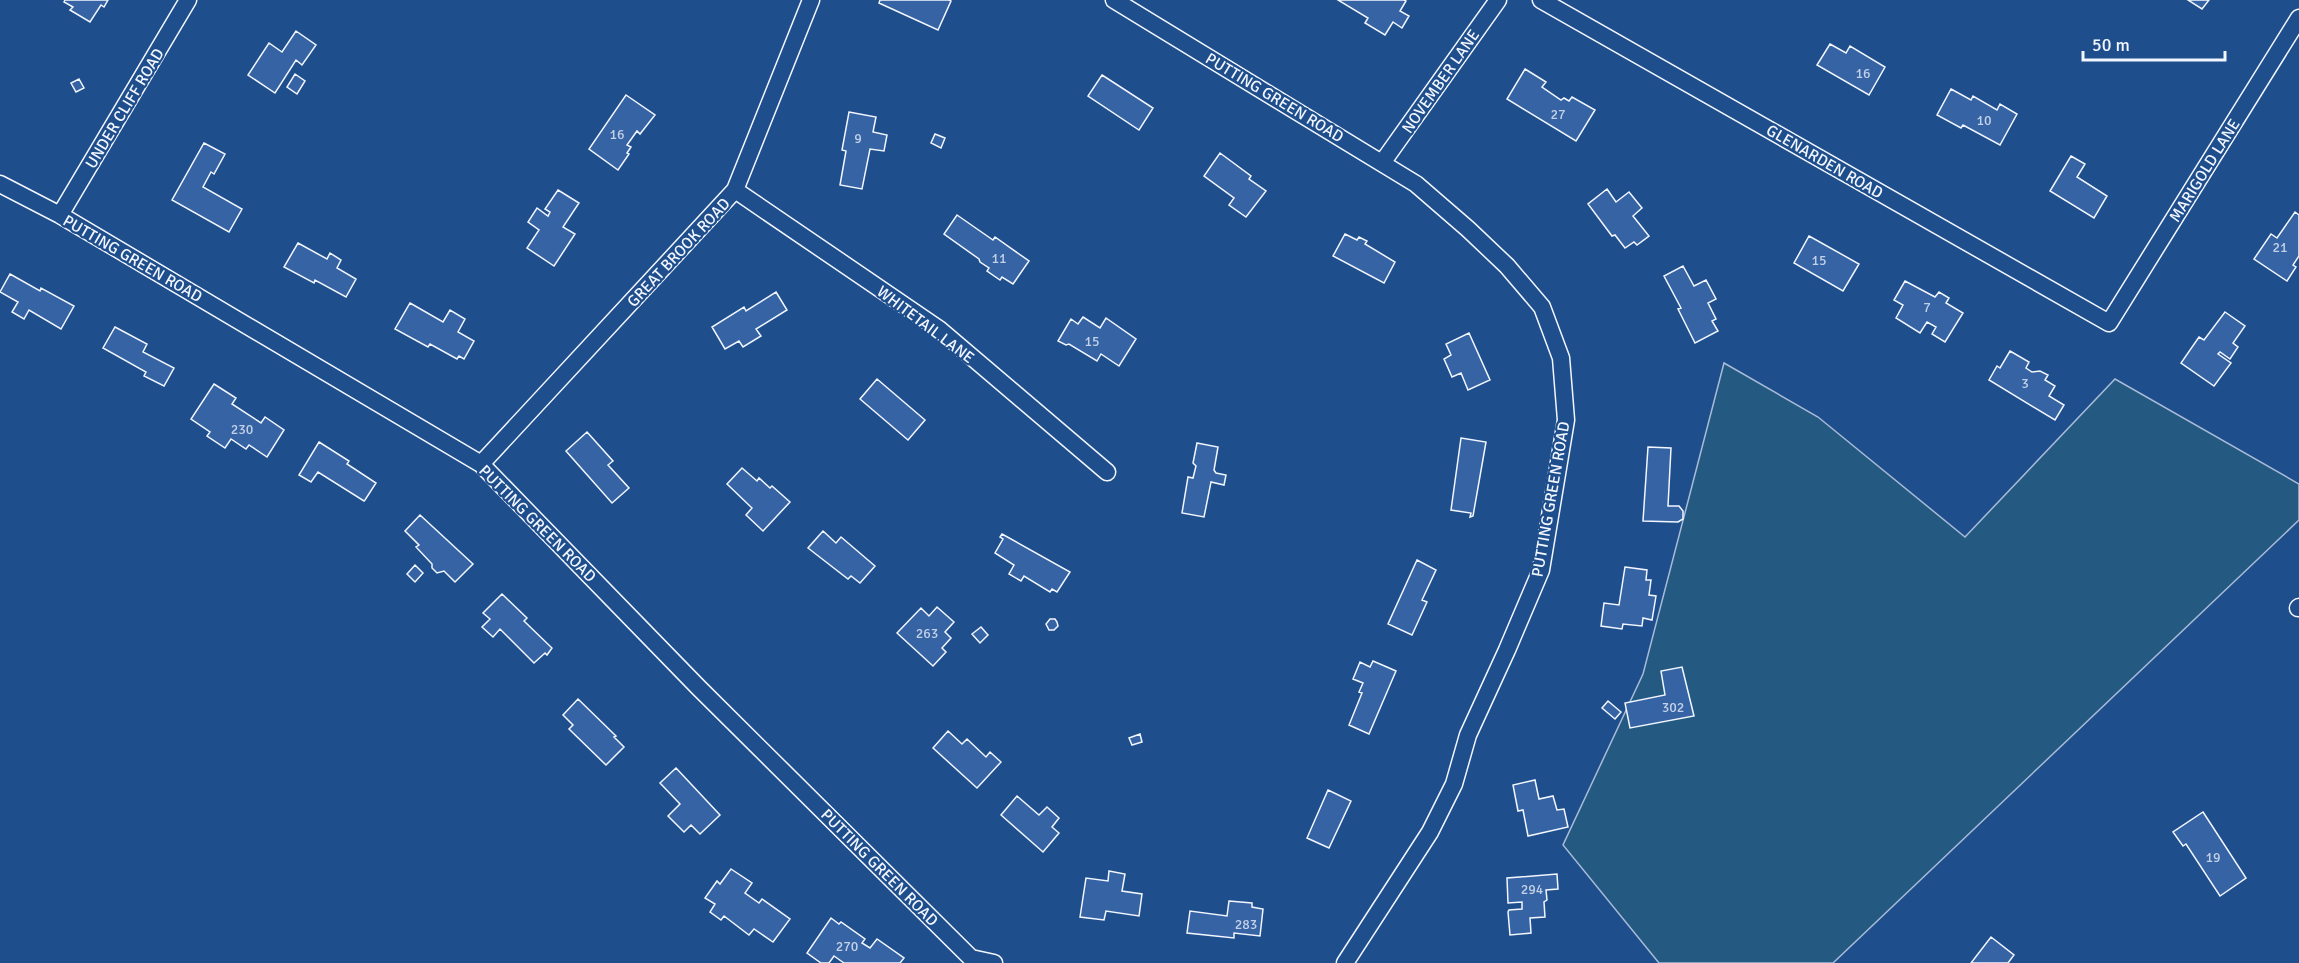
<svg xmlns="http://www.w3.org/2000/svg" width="2299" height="963" viewBox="0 0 2299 963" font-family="Signika,sans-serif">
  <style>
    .green { fill: #245a82; stroke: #a8bbd7; stroke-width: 1.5 }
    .building { fill: #3563a3; stroke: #f2f6ff; stroke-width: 1.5 }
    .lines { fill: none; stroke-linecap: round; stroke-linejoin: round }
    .street-casing { stroke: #f2f6ff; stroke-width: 19 }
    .street { stroke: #1f4e8c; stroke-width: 16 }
    .labels { text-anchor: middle; stroke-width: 4.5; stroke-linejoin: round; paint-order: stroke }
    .number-label { font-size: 14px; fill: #c3d1e8 }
    .street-label { font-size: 16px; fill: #f2f6ff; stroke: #1f4e8c }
  </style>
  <rect width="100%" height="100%" fill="#1f4e8c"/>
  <path class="green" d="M1724 363 1818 417 1965 537 2115 379 2299 484V520L1833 963H1659L1563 845 1643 674Z"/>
  <path class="building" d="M65 0H108L104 7 101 5 90 22 70 10 73 7 64 2Z
    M880 0H949L951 1 938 30 879 3Z
    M1338 0H1404L1406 1 1400 11 1409 16 1402 28 1393 22 1385 35 1365 23 1368 18Z
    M2188 0H2209L2202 9Z
    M296 31 316 45 302 65 296 60 275 93 248 75 269 43 282 52Z
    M1830 44 1846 53 1850 46 1885 67 1869 95 1817 65Z
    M1525 69 1546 82 1542 87 1561 100 1564 98 1569 101 1572 97 1595 110 1576 141 1507 99Z
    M295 74 305 81 297 94 287 87Z
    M1102 75 1153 108 1139 130 1088 96Z
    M79 79 84 88 76 92 71 83Z
    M1951 89 1971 100 1973 96 1997 110 2000 104 2017 114 2000 145 1963 125 1961 128 1937 115Z
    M626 95 655 115 640 134 637 131 627 145 631 147 627 153 629 154 618 170 589 149Z
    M849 112 876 117 873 132 887 135 884 151 870 149 862 189 840 185 846 151 842 150Z
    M935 134 945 138 941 148 931 143Z
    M204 143 225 154 214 174 211 172 203 187 242 209 229 232 172 200Z
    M1220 153 1251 176 1249 179 1266 191 1246 217 1229 205 1234 198 1204 176Z
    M2071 156 2085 164 2077 177 2107 196 2094 218 2050 191Z
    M1607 189 1616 202 1629 192 1642 208 1633 216 1649 236 1637 245 1634 242 1625 248 1615 235 1612 236 1588 204Z
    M558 190 579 203 563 227 575 234 554 266 527 248 539 230 528 222 537 208 548 216 550 212 545 209Z
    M2295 212 2299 215V256L2293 265 2296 267 2287 281 2254 259 2271 234 2277 238Z
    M957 215 993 240 995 237 1029 261 1013 284 1002 277 1000 280 987 271 989 268 980 262 979 259 944 234Z
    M1345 234 1357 240 1359 237 1367 241 1365 244 1395 262 1384 283 1333 256Z
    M1809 236 1859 264 1843 291 1794 263Z
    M298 243 327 259 330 253 341 260 337 268 356 279 346 297 315 280 314 283 284 267Z
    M1683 266 1694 286 1706 280 1716 299 1708 303 1716 319 1712 321 1718 331 1695 343 1678 309 1681 308 1664 276Z
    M10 274 40 291 41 288 74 306 61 329 29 310 24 319 12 312 18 302 0 292Z
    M1905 281 1935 297 1939 292 1949 298 1946 303 1963 313 1945 342 1932 334 1936 327 1927 322 1920 333 1896 318 1903 305 1894 300Z
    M776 292 787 310 756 329 761 336 743 347 739 341 725 349 712 327 744 307 746 311Z
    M410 303 443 322 450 310 465 319 458 332 474 341 464 359 459 356 457 359 430 344 428 347 395 329Z
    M2225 312 2245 326 2233 343 2238 347 2230 359 2220 352 2218 354 2231 363 2214 386 2181 363 2199 337 2204 340Z
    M1083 317 1100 328 1106 318 1136 339 1119 366 1101 354 1097 361 1069 344 1066 345 1058 341 1071 319 1078 324Z
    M115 327 147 344 143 352 174 368 164 386 144 376 146 372 103 348Z
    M1469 333 1490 380 1468 390 1461 373 1452 377 1444 359 1451 355 1446 344Z
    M2010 351 2029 362 2026 368 2032 372 2040 371 2048 375 2045 380 2055 386 2049 396 2064 405 2055 420 1989 380 1997 366 2000 368Z
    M877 379 925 420 908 440 860 399Z
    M214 384 236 398 232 404 261 423 265 417 284 430 267 457 249 445 246 449 231 439 225 448 207 436 210 432 191 419Z
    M587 432 613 461 608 465 629 488 612 503 566 451Z
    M1461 438 1486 442 1473 516 1470 517 1471 513 1451 510Z
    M319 442 349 461 347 464 376 483 365 500 364 501 318 472 311 482 299 475Z
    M1197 443 1218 447 1214 470 1216 473 1226 475 1224 485 1211 482 1204 517 1182 513 1188 477 1193 478 1196 466 1193 463Z
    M1648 447 1671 448 1668 506H1679L1683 511V519L1678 522 1643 521Z
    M742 468 757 481 759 478 770 488 772 486 790 502 763 531 746 515 752 508 727 484Z
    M420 515 473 564 455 582 444 571 437 573 432 568V564L416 547 419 545 405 531Z
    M823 531 836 543 841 537 875 566 860 583 851 576 848 579 808 548Z
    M1002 534 1070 572 1057 592 1052 589 1050 592 1024 576 1021 581 1009 574 1014 565 995 553 1003 539 1000 537Z
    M1417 560 1436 570 1422 600 1427 602 1412 635 1388 624Z
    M415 565 423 573 415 582 407 574Z
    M1625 567 1647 570 1646 580H1651L1649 595 1656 596 1652 620 1643 618 1642 626 1623 624 1622 629 1601 626 1604 603 1619 605Z
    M502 594 527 618 524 621 552 648 547 655 545 653 534 663 500 629 493 637 482 627 490 619 483 613Z
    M937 607 954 622 945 632 951 638 942 648 946 652 933 666 897 633 921 608 929 616Z
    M1050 619H1055L1057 622 1058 626 1054 630H1049L1046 624Z
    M981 627 988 635 980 643 972 634Z
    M1373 661 1396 671 1369 734 1349 725 1362 693 1359 692 1363 683 1353 679 1360 662 1370 667Z
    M1682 667 1694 716 1630 728 1625 703 1665 695 1661 671Z
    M578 699 616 736 614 737 624 747 606 765 569 729 573 725 563 715Z
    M1608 701 1621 712 1615 719 1602 708Z
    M948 731 962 744 967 739 986 757 990 752 1001 762 977 788 933 748Z
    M1140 734 1142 742 1132 745 1129 738Z
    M676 768 720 815 700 834 691 825 684 832 668 816 680 804 660 783Z
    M1535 780 1539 799 1553 796 1557 810 1564 809 1568 827 1528 836 1523 810 1518 811 1513 785Z
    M1328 790 1351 801 1329 848 1307 838Z
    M1017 796 1039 815 1047 807 1059 818 1052 827 1059 833 1043 852 1001 815Z
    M2203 812 2246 878 2220 896 2186 844 2183 846 2173 832Z
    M731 869 752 883 745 893 759 903 762 899 790 919 773 942 754 929 749 935 724 916 721 920 710 912 715 904 705 898 717 881 720 884Z
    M1109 871 1125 874 1122 891 1142 894 1139 916 1106 911 1104 920 1080 917 1086 878 1108 881Z
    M1557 874 1558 889 1546 890 1547 900 1544 902 1545 917 1530 918 1531 933 1510 935 1508 912 1509 910 1522 909V902L1508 903 1507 878Z
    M1229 901 1252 903V907L1263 909 1260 936 1234 933V938L1187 933 1190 911 1227 916Z
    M831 918 839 924 841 922 865 939 862 943 870 948 877 939 904 958 900 963H844L834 956 829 963H821L807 953Z
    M1991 937 2014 955 2008 963H1971Z"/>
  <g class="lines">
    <defs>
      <path id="street" d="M1114 0 1416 184 1468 229 1507 266 1542 307 1561 358 1566 420 1541 570 1507 650 1468 735 1454 784 1430 832 1345 963
        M1541 0 2109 323 2299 18
        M1382 163 1498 0
        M0 184 60 215 481 464 699 688 971 958 994 963
        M735 190 939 329 1107 472
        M60 215 188 0
        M481 464 735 190 811 0
        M2298 608 2299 607"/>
    </defs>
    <use href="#street" class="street-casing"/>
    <use href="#street" class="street"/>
  </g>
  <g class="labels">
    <g class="number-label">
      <text x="1863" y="78">16</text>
      <text x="1558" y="119">27</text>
      <text x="1984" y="125">10</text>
      <text x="617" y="139">16</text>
      <text x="858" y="143">9</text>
      <text x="2280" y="252">21</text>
      <text x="999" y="263">11</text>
      <text x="1819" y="265">15</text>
      <text x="1927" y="312">7</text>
      <text x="1092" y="346">15</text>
      <text x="2025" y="388">3</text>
      <text x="242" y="434">230</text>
      <text x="927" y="638">263</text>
      <text x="1673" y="712">302</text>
      <text x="2213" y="862">19</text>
      <text x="1532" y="894">294</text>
      <text x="1246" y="929">283</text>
      <text x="847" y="951">270</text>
    </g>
    <g class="street-label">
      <text transform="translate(1440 81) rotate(-55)" y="6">NOVEMBER LANE</text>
      <text transform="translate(1275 97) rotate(31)" y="6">PUTTING GREEN ROAD</text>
      <text transform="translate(124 108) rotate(-59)" y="6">UNDER CLIFF ROAD</text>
      <text transform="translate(1825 161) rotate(30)" y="6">GLENARDEN ROAD</text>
      <text transform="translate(2204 170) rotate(-58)" y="6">MARIGOLD LANE</text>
      <text transform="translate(678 252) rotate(-47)" y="6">GREAT BROOK ROAD</text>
      <text transform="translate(133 258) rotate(30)" y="6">PUTTING GREEN ROAD</text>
      <text transform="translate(926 324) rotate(37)" y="6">WHITETAIL LANE</text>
      <text transform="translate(1550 499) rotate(-80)" y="6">PUTTING GREEN ROAD</text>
      <text transform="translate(538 523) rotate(45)" y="6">PUTTING GREEN ROAD</text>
      <text transform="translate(880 867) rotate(45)" y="6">PUTTING GREEN ROAD</text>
    </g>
  </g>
  <path d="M2083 51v9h142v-9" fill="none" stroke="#f2f6ff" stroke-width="3"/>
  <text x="2092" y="51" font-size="18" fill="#f2f6ff" stroke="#1f4e8c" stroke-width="4.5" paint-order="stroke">50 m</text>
</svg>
